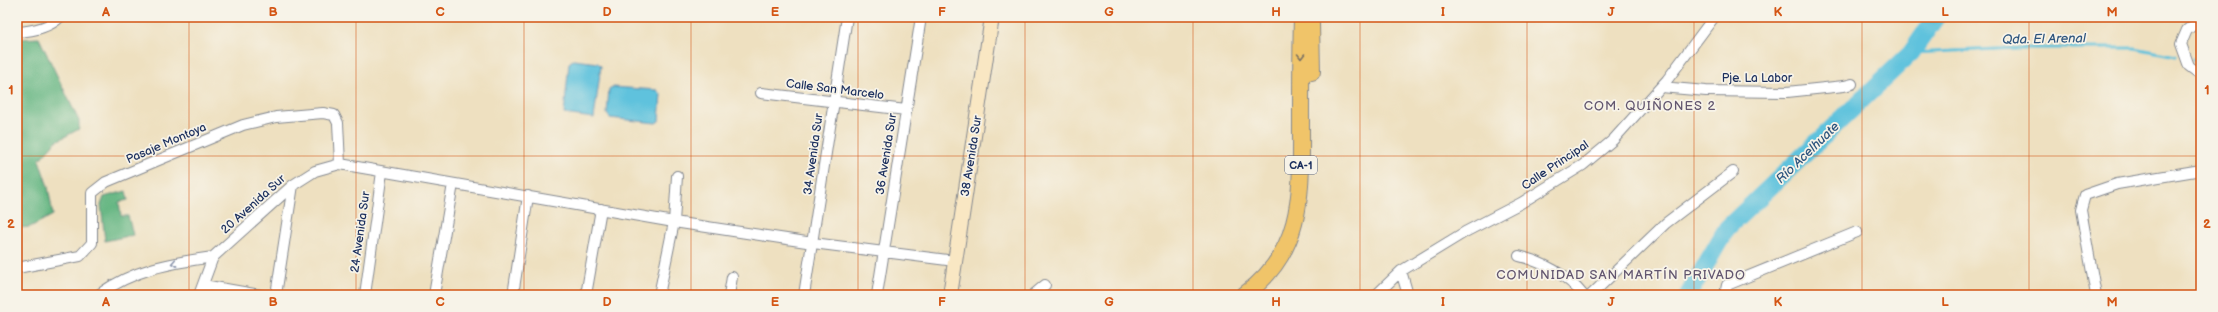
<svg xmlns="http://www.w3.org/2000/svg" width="2218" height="312" viewBox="0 0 2218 312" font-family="'Balsamiq Sans',sans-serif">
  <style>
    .forest { fill: #65b682; stroke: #407270 }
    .water { fill: #5fc2dd; stroke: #3d789e }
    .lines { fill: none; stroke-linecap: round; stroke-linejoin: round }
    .stream { stroke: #5fc2dd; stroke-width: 3 }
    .river { stroke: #5fc2dd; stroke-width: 18 }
    .minor-casing { stroke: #84888f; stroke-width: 12 }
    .secondary-casing { stroke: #84888f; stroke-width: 16 }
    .trunk-casing { stroke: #84888f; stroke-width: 18 }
    .minor { stroke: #fff; stroke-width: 10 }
    .secondary { stroke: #f9e7c3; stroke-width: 14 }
    .trunk { stroke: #f0c469; stroke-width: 16 }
    .oneway { stroke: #7b7263 }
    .oneway2 { stroke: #8d97ae }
    .grid { fill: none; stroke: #d45514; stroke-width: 1; stroke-opacity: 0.55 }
    .labels { text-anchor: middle; stroke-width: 3.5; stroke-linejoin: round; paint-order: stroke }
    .shield { fill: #f7f3e8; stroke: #5d6a87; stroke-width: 1 }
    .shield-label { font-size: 11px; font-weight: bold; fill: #1b2f5e }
    .street-label { font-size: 12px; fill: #1b2f5e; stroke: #f7f3e8 }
    .water-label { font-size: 13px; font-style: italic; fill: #2c547e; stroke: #f7f3e8 }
    .neighbourhood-label { font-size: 13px; letter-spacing: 1px; fill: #62566f; stroke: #f7f3e8 }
    .neatline { fill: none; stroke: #d45514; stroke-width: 1.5 }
    .grid-label { font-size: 13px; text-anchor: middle; font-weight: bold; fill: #d45514 }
  </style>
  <rect width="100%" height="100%" fill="#f7f3e8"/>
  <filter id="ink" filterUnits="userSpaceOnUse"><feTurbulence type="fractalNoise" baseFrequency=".025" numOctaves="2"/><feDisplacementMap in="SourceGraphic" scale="8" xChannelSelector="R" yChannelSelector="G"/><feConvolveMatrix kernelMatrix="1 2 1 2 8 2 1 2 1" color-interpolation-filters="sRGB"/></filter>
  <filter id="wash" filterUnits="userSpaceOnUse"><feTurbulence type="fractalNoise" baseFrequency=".012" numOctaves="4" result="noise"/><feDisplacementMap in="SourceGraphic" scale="16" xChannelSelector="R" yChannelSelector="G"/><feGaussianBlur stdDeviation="0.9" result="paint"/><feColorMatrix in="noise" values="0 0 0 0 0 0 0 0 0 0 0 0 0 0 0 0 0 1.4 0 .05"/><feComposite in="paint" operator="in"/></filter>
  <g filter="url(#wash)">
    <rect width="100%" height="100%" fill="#eee0c0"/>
    <path class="forest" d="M39 38 79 121V129L55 142 39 160 48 187 53 215 30 227 17 228V39Z
      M126 191 128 200 119 202 121 216H128L133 235 105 241 101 205 104 197Z"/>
    <path class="water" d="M573 60 598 63 601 66 594 118 564 114 569 63Z
      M612 87 657 90 661 94 659 121 656 123 610 118 607 114 609 89Z"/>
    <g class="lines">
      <path class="stream" d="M1911 53 2018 48H2135L2176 56
        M2193 59 2201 61"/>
      <path class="river" d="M1688 295 1727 228 1911 53 1936 17"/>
    </g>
  </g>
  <g filter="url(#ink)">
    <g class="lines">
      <defs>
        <path id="minor" d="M2201 19 2187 30 2181 44 2189 66 2201 75
          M17 32C32 31 49 28 60 17
          M1661 87 1706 91 1787 92 1844 86 1852 84
          M761 93 906 110
          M1519 256C1543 262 1567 275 1583 295
          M17 268 80 256 92 243V193L106 182 243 125 276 117 323 113 334 115 338 123 340 164
          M1401 271 1408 295
          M203 285 260 295
          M98 295C134 269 170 263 213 257
          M199 295 213 257 293 185 315 171 340 164 674 222 813 243 955 261
          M276 295 293 185
          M365 295 382 172
          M434 295 453 184
          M513 295 528 196
          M586 295 601 209
          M659 295 674 222 677 176
          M729 295 732 277
          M804 295 847 17
          M877 295 921 17
          M1033 295 1045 285
          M1376 295 1401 271 1465 232 1521 203 1583 165 1613 140 1667 80 1714 17
          M1591 295 1666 223 1733 172
          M1725 295 1727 285 1857 232
          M2096 295 2081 210 2085 195 2117 184 2201 170"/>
        <path id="secondary" d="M950 295 992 17"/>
        <path id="trunk" d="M1311 23 1312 72
          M1244 295C1305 251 1301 191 1301 124 1301 88 1301 53 1302 17"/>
      </defs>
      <use href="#minor" class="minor-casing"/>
      <use href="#secondary" class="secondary-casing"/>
      <use href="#trunk" class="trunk-casing"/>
      <use href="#minor" class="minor"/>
      <use href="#secondary" class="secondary"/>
      <use href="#trunk" class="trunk"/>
    </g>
    <defs><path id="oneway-chevron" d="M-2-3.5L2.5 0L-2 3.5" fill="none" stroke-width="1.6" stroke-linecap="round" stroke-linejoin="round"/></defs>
    <use class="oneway" href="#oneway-chevron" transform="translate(1301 56) rotate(90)"/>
    <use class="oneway2" href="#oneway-chevron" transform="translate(174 263) rotate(169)"/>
  </g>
  <path class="grid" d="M189 17V295M356 17V295M524 17V295M691 17V295M858 17V295M1025 17V295M1193 17V295M1360 17V295M1527 17V295M1694 17V295M1862 17V295M2029 17V295M17 156H2201"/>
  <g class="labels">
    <rect class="shield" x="1285" y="156" width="32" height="18" rx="3"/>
    <g class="shield-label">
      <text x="1301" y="169">CA-1</text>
    </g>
    <g class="street-label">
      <text x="1757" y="82">Pje. La Labor</text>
      <text transform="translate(835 89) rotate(7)" y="4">Calle San Marcelo</text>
      <text transform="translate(166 143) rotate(-23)" y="4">Pasaje Montoya</text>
      <text transform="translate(813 154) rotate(-82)" y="4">34 Avenida Sur</text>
      <text transform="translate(886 154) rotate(-81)" y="4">36 Avenida Sur</text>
      <text transform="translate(971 156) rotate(-81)" y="4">38 Avenida Sur</text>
      <text transform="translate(1555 165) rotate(-34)" y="4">Calle Principal</text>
      <text transform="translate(253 204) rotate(-42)" y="4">20 Avenida Sur</text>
      <text transform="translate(360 232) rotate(-82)" y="4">24 Avenida Sur</text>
    </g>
    <g class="water-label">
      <text transform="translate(2044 38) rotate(-1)" y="5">Qda. El Arenal</text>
      <text transform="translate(1807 152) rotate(-44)" y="5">Río Acelhuate</text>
    </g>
    <g class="neighbourhood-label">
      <text x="1650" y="110">COM. QUIÑONES 2</text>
      <text x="1621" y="279">COMUNIDAD SAN MARTÍN PRIVADO</text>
    </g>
  </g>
  <rect width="2218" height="312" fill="none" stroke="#f7f3e8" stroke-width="44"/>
  <rect x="22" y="22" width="2174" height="268" class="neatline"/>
  <g class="grid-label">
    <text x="106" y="16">A</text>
    <text x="273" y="16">B</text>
    <text x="440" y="16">C</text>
    <text x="607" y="16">D</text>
    <text x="775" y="16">E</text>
    <text x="942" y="16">F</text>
    <text x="1109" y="16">G</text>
    <text x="1276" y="16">H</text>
    <text x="1443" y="16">I</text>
    <text x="1611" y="16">J</text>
    <text x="1778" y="16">K</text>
    <text x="1945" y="16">L</text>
    <text x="2112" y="16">M</text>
    <text x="11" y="94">1</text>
    <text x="2207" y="94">1</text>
    <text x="11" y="228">2</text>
    <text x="2207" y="228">2</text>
    <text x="106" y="306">A</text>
    <text x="273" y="306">B</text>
    <text x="440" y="306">C</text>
    <text x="607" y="306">D</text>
    <text x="775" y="306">E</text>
    <text x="942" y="306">F</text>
    <text x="1109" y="306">G</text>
    <text x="1276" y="306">H</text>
    <text x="1443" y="306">I</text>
    <text x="1611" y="306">J</text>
    <text x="1778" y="306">K</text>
    <text x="1945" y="306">L</text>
    <text x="2112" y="306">M</text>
  </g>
</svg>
